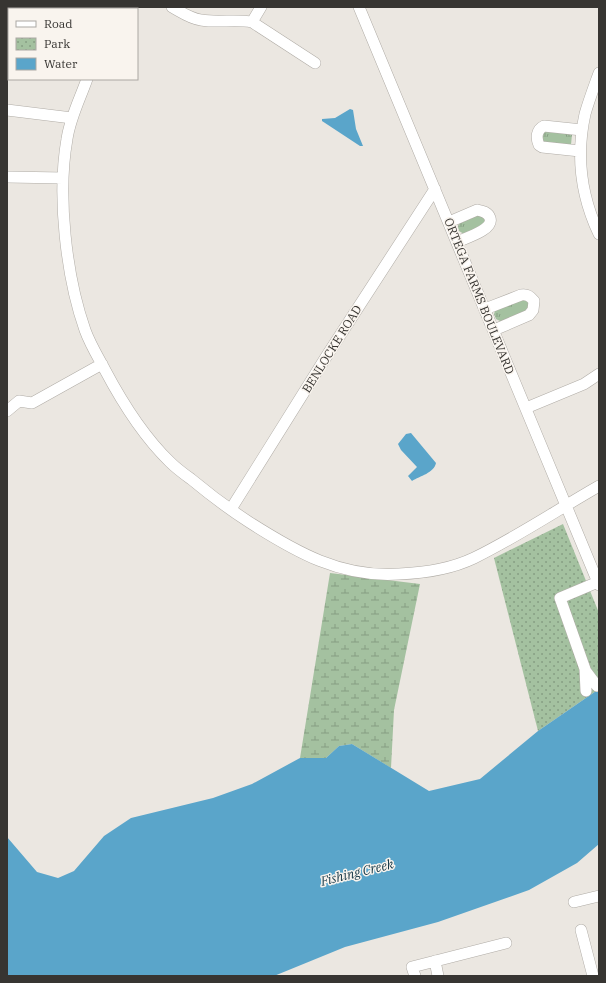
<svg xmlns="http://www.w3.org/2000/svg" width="606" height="983" viewBox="0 0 606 983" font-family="'IBM Plex Serif',serif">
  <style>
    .grass { fill: url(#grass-tufts) }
    .wetland { fill: url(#wetland-marsh) }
    .park { fill: url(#park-dots) }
    .water { fill: #5aa5ca }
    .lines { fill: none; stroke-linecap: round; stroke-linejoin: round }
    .minor-casing { stroke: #b0aca6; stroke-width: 12 }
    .minor { stroke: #fff; stroke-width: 11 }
    .labels { text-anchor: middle; stroke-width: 3; stroke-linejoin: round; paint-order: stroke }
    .street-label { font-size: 12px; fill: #373532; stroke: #f9f4ee }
    .water-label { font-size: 13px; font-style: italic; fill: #113444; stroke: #f9f4ee }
  </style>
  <defs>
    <pattern id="grass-tufts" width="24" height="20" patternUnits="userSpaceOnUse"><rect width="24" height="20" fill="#a4c1a0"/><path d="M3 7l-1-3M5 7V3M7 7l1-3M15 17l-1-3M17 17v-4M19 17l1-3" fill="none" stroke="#869e83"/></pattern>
    <pattern id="wetland-marsh" width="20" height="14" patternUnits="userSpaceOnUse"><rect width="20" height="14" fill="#a4c1a0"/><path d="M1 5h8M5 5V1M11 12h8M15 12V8" fill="none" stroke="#869e83"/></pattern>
    <pattern id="park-dots" width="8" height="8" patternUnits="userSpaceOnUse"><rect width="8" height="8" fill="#a4c1a0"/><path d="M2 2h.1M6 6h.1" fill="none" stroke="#869e83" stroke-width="1.8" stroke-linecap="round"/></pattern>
  </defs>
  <rect width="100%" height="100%" fill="#ebe7e1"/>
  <path class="grass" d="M545 130 572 134 571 145 543 144 539 135Z
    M478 213 485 217V224L464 234 459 231 458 227 459 223Z
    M522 298 529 300 530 309 502 322 496 319 494 314 495 311Z"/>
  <path class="wetland" d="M330 573 420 584 394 710 391 768 352 744 339 746 326 758H300Z"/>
  <path class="park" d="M563 524 599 613V689L538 731 494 558Z"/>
  <path class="water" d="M350 109 353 110 356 129 363 146H360L322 121V119L335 118Z
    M411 433 436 463C434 473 420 476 412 481L408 476 417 467 401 450 398 444 406 434Z
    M599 689V844L577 863 529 890 438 922 345 947 274 976H7V837L37 872 58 878 74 871 104 836 131 818 213 798 252 784 300 758H326L339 746 352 744 429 791 480 779 538 731Z"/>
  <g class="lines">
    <defs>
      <path id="minor" d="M172 7C181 12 191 19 201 20 218 23 235 19 252 22L315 63
        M359 7 599 585
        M121 9 122 7
        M252 22 261 7
        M599 73C594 87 589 100 585 114 576 155 581 196 599 234
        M87 79C80 99 70 118 67 139 57 195 66 276 85 330 90 344 98 357 105 370 123 404 143 436 170 462 176 468 184 474 191 479 209 494 229 509 249 522 296 552 341 578 399 574 424 573 451 569 474 558 517 537 557 510 599 486
        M7 110 72 118
        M580 151 542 147 539 145C536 138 536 130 544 126L582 130
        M7 177 63 178
        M449 222 477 210C482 211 488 212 490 218 494 230 465 238 457 242
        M485 309 521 295C527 294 530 296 534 301L533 310 529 315 494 330
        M526 408 584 384 599 374
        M7 411 19 401 32 403 102 364
        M231 509 326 357 435 189
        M585 670 597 686
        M586 691 585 669 560 598 598 582
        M574 902 599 896
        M581 930 593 976
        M435 961 438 976
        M415 976 412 967 506 943"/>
    </defs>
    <use href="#minor" class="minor-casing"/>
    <use href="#minor" class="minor"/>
  </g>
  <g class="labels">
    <g class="street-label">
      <text transform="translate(479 296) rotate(68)" y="4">ORTEGA FARMS BOULEVARD</text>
      <text transform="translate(332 349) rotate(-58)" y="4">BENLOCKE ROAD</text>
    </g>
    <g class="water-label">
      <text transform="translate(357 872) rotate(-14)" y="5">Fishing Creek</text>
    </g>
  </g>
  <rect width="606" height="983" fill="none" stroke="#373532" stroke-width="16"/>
  <rect x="8" y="8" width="130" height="72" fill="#f9f4ee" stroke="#aba8a3"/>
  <rect x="16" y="21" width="20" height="6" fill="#ffffff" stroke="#aba8a3"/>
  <text x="44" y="28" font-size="12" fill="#373532">Road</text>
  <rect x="16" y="38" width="20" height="12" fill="url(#park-dots)" stroke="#aba8a3"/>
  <text x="44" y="48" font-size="12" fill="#373532">Park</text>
  <rect x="16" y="58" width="20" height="12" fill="#5aa5ca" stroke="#aba8a3"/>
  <text x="44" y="68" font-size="12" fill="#373532">Water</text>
</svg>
